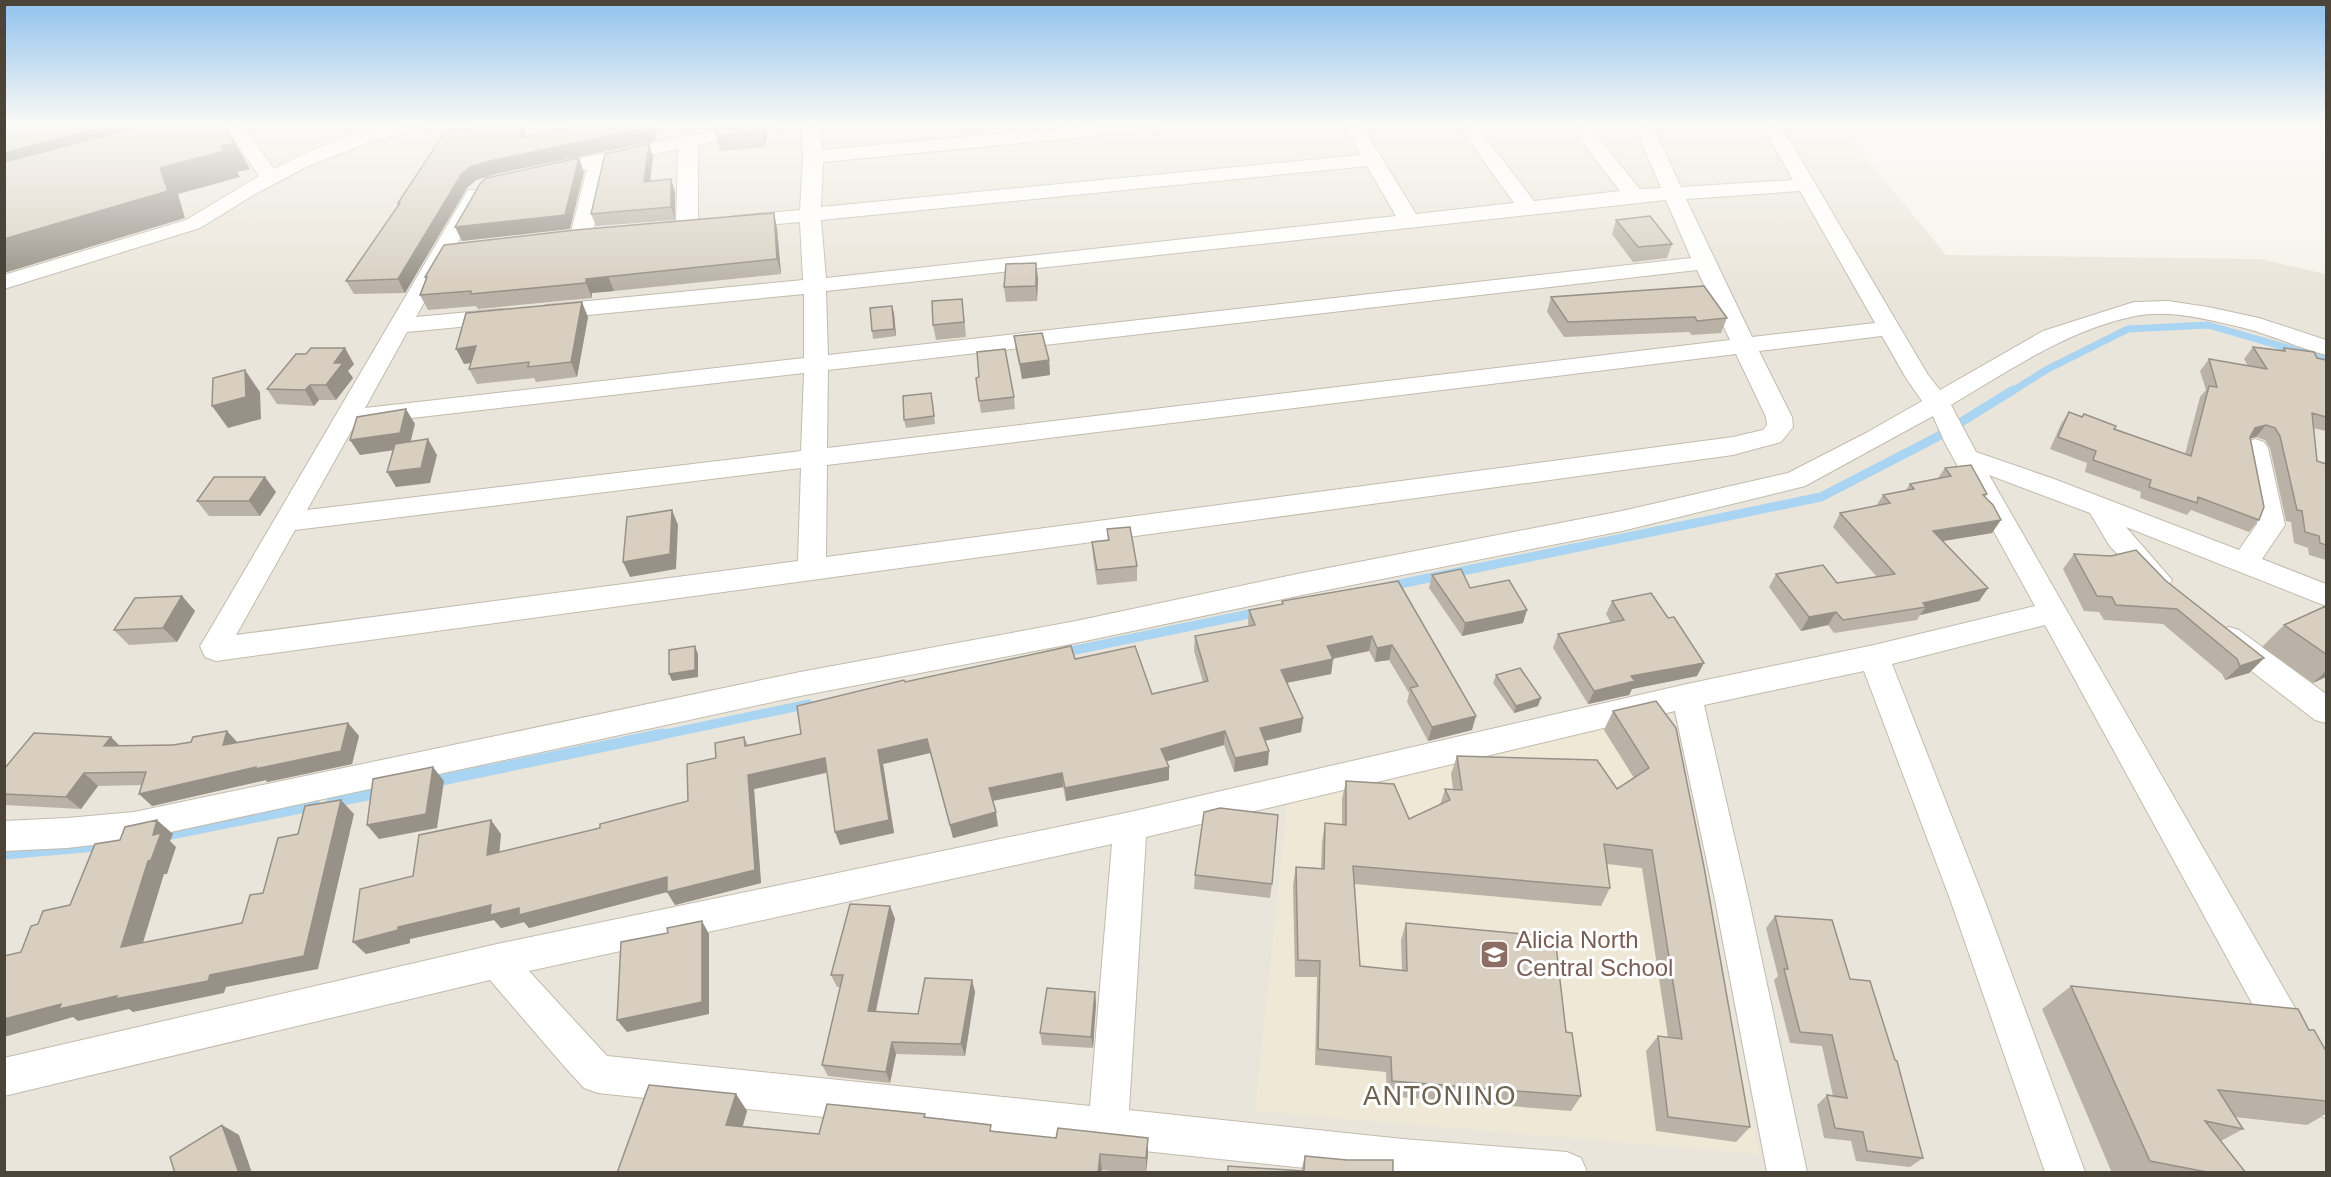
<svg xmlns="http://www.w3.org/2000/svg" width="2331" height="1177" viewBox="0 0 2331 1177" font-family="Helvetica,sans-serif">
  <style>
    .residential { fill: #eae5da }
    .education { fill: #efe8d6 }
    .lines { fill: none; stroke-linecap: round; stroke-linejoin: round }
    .stream-far2 { stroke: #a9d4f2; stroke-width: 7 }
    .stream-far1 { stroke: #a9d4f2; stroke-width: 9 }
    .stream { stroke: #a9d4f2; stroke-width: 11 }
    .minor-casing { stroke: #c2bbae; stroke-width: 2 }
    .minor { fill: #fff; fill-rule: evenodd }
    .wall { fill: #bab2a6 }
    .shaded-wall { fill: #979187 }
    .building { fill: #d8cfc1; stroke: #979187; stroke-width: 1.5 }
    .labels { text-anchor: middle; stroke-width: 6; stroke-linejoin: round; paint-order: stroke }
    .near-education-label { font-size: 24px; fill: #785e54; stroke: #fff; text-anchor: start }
    .near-quarter-label { font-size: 27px; letter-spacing: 1.5px; fill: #6e6250; stroke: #fff }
  </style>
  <rect width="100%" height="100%" fill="#f6f3ec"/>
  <path class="residential" d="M5 124H1851L1844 131 1946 255 2260 259 2326 274V1172H5Z"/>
  <path class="education" d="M1670 715 1759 1154 1255 1111 1288 797Z"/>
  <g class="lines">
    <path class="stream-far2" d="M2011 392 2046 370 2128 329 2208 325 2326 359"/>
    <path class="stream-far1" d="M1390 586 1821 497 1937 437 2013 390
      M1061 653 1259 612
      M656 736 809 704"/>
    <path class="stream" d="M432 782 663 734
      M332 802 383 792
      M161 836 315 805
      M4 854 106 845"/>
    <defs>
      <path id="minor" d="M212 124H242L274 169C317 146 378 119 428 124L425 128 376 140 308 166 257 193 200 228 4 289V275L186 220 259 176 228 131 186 143 179 141 176 137 179 133Z
        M745 124H780L777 128 698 145V228L694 232 687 234 680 232 676 228 678 149 608 164 592 236 589 241 581 242 573 241 570 236 587 169 543 178 536 176 533 172 536 168 543 166Z
        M801 124H819L822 150 1102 124H1168L1165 128 1158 130 823 162 821 207 1361 155 1342 124H1361L1416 214 1514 203 1457 124H1475L1534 201 1620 191 1568 124H1587L1640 189 1661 188 1634 124H1652L1681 187 1793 180 1761 124H1780L1928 375 1940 390 2043 331 2134 302 2168 301 2208 307 2259 318 2326 340V355C2298 348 2272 335 2244 328 2211 320 2169 309 2135 316 2067 330 2010 370 1951 405L1976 452 2054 479 2239 550 2257 524 2242 448 2246 442 2255 439 2264 442 2268 448 2285 525 2262 559 2326 584V606L2126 527 2172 580 2168 587 2158 590 2148 587 2109 545 2090 513 1989 475 2326 1062V1118L2312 1113 2045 625 1892 664 1984 899 2085 1172H2045L1950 899 1864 671 1704 705 1749 900 1807 1172H1767L1715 900 1675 711 1146 837 1129 1110 1403 1139 1567 1152 1581 1158 1587 1172H1342L598 1093 584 1088 563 1065 490 980 4 1096V1058L497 944 1130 812 1687 684 1874 645 2035 606 1945 443 1933 416 1805 486 1622 531 1302 595 1076 643 800 696 134 840 67 848 4 851V821L67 818 134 812 800 672 1076 621 1302 573 1622 511 1788 473 1866 433 1922 401 1906 378 1882 336 1759 351 1792 417 1793 427 1781 442 1733 455 216 661 205 657 200 646 205 638 468 190H482L485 194 416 317 501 309 509 311 512 316 509 321 501 323 407 332 365 408 804 358V294L547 319 539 317 536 312 539 307 547 305 803 280 800 222 736 228 729 226 725 222 729 218 736 216 800 210 803 157ZM1367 166 1396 216 826 278 821 220ZM1800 191 1875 323 1752 337 1686 199ZM1666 200 1691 258 828 355 826 291ZM1697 270 1730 340 827 448 828 370ZM1736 354 1766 417 1767 425 1763 430 1733 437 826 557 827 465ZM804 373 801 451 307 510 358 419 368 423ZM801 468 798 561 236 635 295 530ZM1112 844 1090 1106 607 1056 529 971Z
        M2229 627 2239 630 2326 694V723L2315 720 2219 646 2214 638 2219 630Z"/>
    </defs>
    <use href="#minor" class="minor-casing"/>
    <use href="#minor" class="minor"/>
  </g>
  <path class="wall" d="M525 132 526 137 655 141 495 174 476 180 467 188 405 293 354 294 346 281 399 205 398 203Z
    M767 132 766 147 720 151 716 136Z
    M649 144 653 157 650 182 675 192V220L596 226 591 214Z
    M1616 220 1672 244 1667 258 1633 262 1612 234Z
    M777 228 781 274 614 291 592 293V298L478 309 476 306 428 310 420 295 426 280 425 277Z
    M1038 278 1037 301 1006 302 1004 287Z
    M1551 297 1727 318 1721 333 1692 335 1689 332 1564 337 1547 312Z
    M894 313 896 336 873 339 872 331Z
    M964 314 966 337 936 340 933 325Z
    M588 317 577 377 536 382 534 378 477 384 469 369 471 363 464 364Z
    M1014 336 1049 360 1050 375 1022 379 1016 351Z
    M2253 347 2282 350 2284 348 2326 360V431L2313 428 2317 461 2326 464V560L2309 555 2308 548 2294 543 2291 522 2286 521 2270 448 2265 440 2256 437 2250 438 2259 520 2249 532 2191 510 2187 515 2140 498 2141 492 2085 472 2087 463 2050 449 2061 424 2069 412 2114 429 2185 454 2200 397 2206 390 2200 371 2209 359 2248 366 2244 359Z
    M354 364 348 371 353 378 336 400H319L314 406 277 404 267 389Z
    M976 378 1014 397 1015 409 981 413Z
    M933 400 935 424 906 428 904 420Z
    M1945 468 1987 494 1985 497 1992 533 1943 541 1988 588 1979 601 1920 615 1917 620 1834 633 1828 625 1801 631 1769 587 1776 574 1837 583 1877 577 1833 527 1840 513 1876 506 1883 495 1906 490 1910 484 1938 478Z
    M276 492 260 516H209L197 501Z
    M1107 529 1137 566V581L1097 585 1093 557 1092 542 1108 540Z
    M2074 554 2166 581 2264 658 2249 673 2225 680 2222 674 2163 624 2104 620 2099 612 2084 611 2063 569Z
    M1432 575 1470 588 1523 623 1462 636 1429 588Z
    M1398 581 1472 730 1428 741 1407 702 1409 693 1389 660 1375 662 1369 651 1333 659 1331 674 1287 683 1303 718 1301 732 1265 741 1268 765 1234 772 1224 745 1167 761 1169 780 1066 801 1063 787 993 801 998 826 953 838 930 753 883 764 894 833 840 845 827 772 754 789 761 883 675 905 667 892 529 928 524 922 501 928 494 920 410 939V943L366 954 353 942 413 876 501 834 499 852 600 828 688 801 716 758 744 737 748 745 801 734 905 682 1075 659 1152 694 1203 682 1194 651 1195 636 1249 626 1248 624 1249 610 1282 604V601Z
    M182 596 195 611 177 642 129 645 114 630Z
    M1612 601 1697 676 1632 689 1629 695 1588 704 1553 648 1558 634 1611 623 1606 614Z
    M2326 606V677L2313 683 2262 647 2284 625Z
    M1496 675 1538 706 1514 713 1493 683Z
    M1656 701 1750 1127 1736 1142 1656 1131 1646 1051 1658 1036 1668 1037 1642 868 1607 864 1610 888 1601 906 1354 884 1360 966 1402 970 1401 940 1406 923 1566 1032 1581 1096 1571 1111 1387 1096 1386 1072 1315 1065 1317 977H1295L1293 885 1296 867 1321 868 1322 842 1325 823 1342 825V799L1346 781 1409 819 1440 805 1445 789H1453L1451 774 1457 756 1617 789 1634 778 1604 730 1613 711Z
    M348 723 359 736 352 764 267 782 266 780 152 806 142 785 98 786 81 809 4 805V769L120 746 237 742Z
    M1195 875 1272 884 1270 898 1194 889Z
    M890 906 895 919 876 1012 918 1014 972 980 975 992 965 1056 896 1054 890 1083 828 1076 822 1065 840 987H837L831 975Z
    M1775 916 1850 979 1923 1158 1910 1167 1856 1161 1851 1141 1824 1138 1817 1105 1827 1095 1833 1096 1822 1046 1790 1043 1774 980 1778 976 1766 928Z
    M2071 986 2309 1030 2326 1051V1114L2307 1125 2235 1117 2243 1129 2221 1141 2246 1173H2112L2042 1009Z
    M1095 992 1096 1004 1093 1048 1042 1045 1040 1033Z
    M736 1094 747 1111 743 1126 819 1134 926 1117 993 1131 1148 1154 1146 1173H1130L1102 1170 617 1173Z
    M1305 1156 1393 1173H1227L1228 1166 1301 1171Z"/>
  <path class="shaded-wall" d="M115 124H159L4 164V153Z
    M520 124H522L525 132 527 151 522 138Z
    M651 124H657L655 141 495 174 476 180 467 188 405 293 398 279 461 175 470 167 490 161Z
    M719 124H736L720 127Z
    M763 124H765L767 132 766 147 763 133Z
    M235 143 250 169 237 172 240 177 178 194 185 218 4 273V239L160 168 222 146Z
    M649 144 653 157 648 195 644 182Z
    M579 158 584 172 570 229 462 241 455 227Z
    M671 179 675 192V220L671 207Z
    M774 213 777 228 781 274 777 259Z
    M1036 263 1038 278 1037 301 1036 286Z
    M608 276 614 291 592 293V298L586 283V279Z
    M582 302 588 317 577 377 571 362Z
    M892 306 894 313 896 336 894 329Z
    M476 346 483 361 464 364 456 349Z
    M345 348 354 364 348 371 353 378 336 400 326 385 334 363Z
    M1049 360 1050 375 1022 379 1020 364Z
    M245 370 260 392 261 419 228 428 212 406Z
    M310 385 319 400 314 406 305 390Z
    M406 409 415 424 409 448 360 455 350 440Z
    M2266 425 2256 437 2245 440 2255 428Z
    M428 439 437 455 430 483 396 487 387 472Z
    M265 477 276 492 260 516 249 501Z
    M672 510 678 525 676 569 630 577 623 562Z
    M2001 520 1992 533 1924 544 1933 531Z
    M1988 588 1979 601 1920 615 1926 607 1923 603Z
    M182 596 195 611 177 642 163 628Z
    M1527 610 1523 623 1462 636 1465 623Z
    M1836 612 1828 625 1801 631 1809 617Z
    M1372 636 1369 651 1325 660 1327 646Z
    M1392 645 1389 660 1375 662 1377 648Z
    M695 646 698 654V677L672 681 669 674Z
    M2264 658 2249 673 2225 680 2240 666Z
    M1333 659 1331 674 1280 684 1281 670Z
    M1704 663 1697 676 1632 689 1629 695 1588 704 1594 691 1631 676Z
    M2326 671V677L2313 683Z
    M1541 698 1538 706 1514 713 1516 706Z
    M1476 716 1472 730 1428 741 1432 727Z
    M1303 718 1301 732 1259 742 1260 728Z
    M348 723 359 736 352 764 267 782 266 780 152 806 139 794Z
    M227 731 239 744 223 745Z
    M1225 731 1224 745 1161 763V749Z
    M111 737 124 750 104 746Z
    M927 739 930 753 883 764 894 833 840 845 835 832 878 750Z
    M1269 751 1268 765 1234 772 1235 758Z
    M825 758 830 772 754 789 761 883 675 905 667 892 529 928 524 922 501 928 494 920 410 939V943L366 954 353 942 748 775Z
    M433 767 444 781 437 828 379 839 367 825Z
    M1169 767V780L1066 801 1065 788Z
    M84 773 98 786 81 809 66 797Z
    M1062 773 1063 787 991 801 989 788Z
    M341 800 354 814 318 969 226 987 224 993 133 1012 129 1009 78 1021 73 1017 4 1037V1019L61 1004 210 975Z
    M996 812 998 826 953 838 950 825Z
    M157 820 173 834 170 841 176 847 167 874H164L138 959 121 947 153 835Z
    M491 820 501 834 498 868 487 855Z
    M890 906 895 919 873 1023 868 1011Z
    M702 921 709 934V1014L627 1032 617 1020Z
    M972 980 975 992 965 1056 961 1044Z
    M1095 992 1096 1004 1093 1048 1091 1037Z
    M892 1042 896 1054 890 1083 886 1072Z
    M736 1094 747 1111 738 1141 726 1125Z
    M222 1125 239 1135 252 1173H239Z
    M1148 1138V1154L1146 1173V1158Z
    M1100 1154 1102 1170V1173H1098Z"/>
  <path class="building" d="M4 124H115L4 153Z
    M151 124H222L235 143 222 146 224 151 160 168 168 191 4 239V162Z
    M489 124H520L522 138 589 124H651V127L490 161 470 167 461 175 398 279 346 281 400 203H398L446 130 472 129V126Z
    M739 124H763V133L716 136 717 128Z
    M649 144 644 182 671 179V207L591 214 605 154Z
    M579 158 565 215 455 227 480 184 486 178Z
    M774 213 777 259 586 279V283L471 294V291L420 295 427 277H425L444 245 575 230Z
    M1650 216 1672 244 1638 247 1616 220Z
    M1036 263V286L1004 287 1006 264Z
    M1704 286 1727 318 1697 321 1695 317 1568 322 1551 297Z
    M962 299 964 322 933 325 932 301Z
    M582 302 571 362 528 367 529 362 469 369 476 346 456 349 466 313Z
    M892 306 894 329 872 331 870 308Z
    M1042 333 1049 360 1020 364 1014 336Z
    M2253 347 2285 351 2284 348 2314 352 2317 358 2326 360V417L2312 413 2317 461 2326 464V545L2320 543 2319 536 2305 532 2302 511 2297 510 2280 436 2275 428 2266 425 2255 428 2250 437 2264 507 2259 520 2198 497 2197 503 2149 487 2151 480 2093 460 2096 451 2058 437 2069 412 2082 417 2084 414 2116 426 2114 429 2191 456 2209 386 2217 387 2209 359 2267 369Z
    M311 348H345L334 363H343L326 385H310L305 390 267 389 296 354H306Z
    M1005 349 1014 397 979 401 976 378 979 377 977 352Z
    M245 370 246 397 212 406 213 378Z
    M931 393 934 416 904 420 903 396Z
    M406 409 400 433 350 440 357 417Z
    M428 439 421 468 387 472 395 444Z
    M1971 465 1987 494 1983 495 1993 505 2001 520 1933 531 1988 588 1923 603 1926 607 1843 620 1836 612 1809 617 1776 574 1823 565 1837 583 1895 574 1840 513 1890 503 1883 495 1914 489 1910 484 1951 476 1945 468Z
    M214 477H265L249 501H197Z
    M672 510 670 554 623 562 627 517Z
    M1130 527 1137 566 1097 570 1092 542 1109 540 1107 529Z
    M2136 550 2166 581 2264 658 2240 666 2237 659 2177 609 2116 605 2112 597 2097 596 2074 554 2111 556Z
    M1461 569 1470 588 1509 580 1527 610 1465 623 1432 575Z
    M1398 581 1476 716 1432 727 1410 688 1418 686 1392 645 1377 648 1372 636 1327 646 1333 659 1281 670 1303 718 1260 728 1269 751 1235 758 1225 731 1161 749 1169 767 1065 788 1062 773 989 788 996 812 950 825 927 739 878 750 889 820 835 832 825 758 748 775 755 870 667 892V877L519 915V908L490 915 491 905 398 927V930L353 942 360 889 413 876 419 835 491 820 487 855 600 828V824L688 801 687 764 716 758 715 743 744 737 745 746 801 734 797 706 904 680 905 682 1071 646 1075 659 1135 646 1152 694 1208 681 1195 636 1255 625 1249 610 1283 604 1282 601Z
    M1651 593 1668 618 1674 617 1704 663 1631 676 1635 681 1594 691 1558 634 1624 620 1612 601Z
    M182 596 163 628 114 630 135 598Z
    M2326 606V654L2284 625Z
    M695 646V670L669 674V650Z
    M1520 668 1541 698 1516 706 1496 675Z
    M1656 701 1676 728 1704 867 1750 1127 1668 1117 1658 1036 1682 1039 1652 850 1604 844 1610 888 1353 866 1360 966 1407 971 1406 923 1555 937 1566 1032 1572 1033 1581 1096 1392 1081 1391 1057 1318 1049 1320 961 1298 960 1296 867 1324 869 1325 823 1346 825V781L1394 784 1409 819 1450 800 1445 789 1462 790 1457 756 1597 760 1617 789 1649 768 1613 711Z
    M348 723 341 751 255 769 256 767 139 794 146 772 84 773 66 797 4 794V769L34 733 111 737 104 746 173 745 191 742 193 737 227 731 223 745Z
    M433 767 426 814 367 825 373 779Z
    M341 800 304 956 210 975 208 981 115 999 117 996 59 1009 61 1004 4 1019V956L21 952 31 926 38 924 43 911 70 905 95 844 120 840 125 827 157 820 153 835 161 833 151 860 148 861 121 947 242 923 250 895 263 893 278 838 298 834 305 806Z
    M1220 808 1278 815 1272 884 1195 875 1204 812Z
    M850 904 890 906 868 1011 918 1014 925 978 972 980 961 1044 892 1042 886 1072 822 1065 843 975H831Z
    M1775 916 1832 920 1850 979 1870 981 1895 1060 1897 1061 1923 1158 1867 1151 1863 1132 1835 1128 1827 1095 1847 1098 1832 1035 1800 1032 1784 969H1788Z
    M702 921V1002L617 1020 621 942 668 933 667 928Z
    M2071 986 2298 1009 2309 1030H2314L2326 1051V1101L2218 1090 2243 1129 2205 1121 2246 1173H2212L2150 1161Z
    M1047 988 1095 992 1091 1037 1040 1033Z
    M649 1085 736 1094 726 1125 819 1134 827 1104 925 1114 924 1117 991 1125 990 1131 1056 1138 1058 1128 1148 1138 1146 1158 1100 1154 1098 1173H617Z
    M222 1125 239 1173H175L170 1157Z
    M1305 1156 1347 1160H1393V1173H1228V1166L1304 1171Z"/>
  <linearGradient id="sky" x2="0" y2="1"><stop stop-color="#8fc1ec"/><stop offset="0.43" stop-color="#fbfaf6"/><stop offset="1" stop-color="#fbfaf6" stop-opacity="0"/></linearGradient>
  <rect width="2331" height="288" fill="url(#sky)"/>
  <defs>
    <symbol id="school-square" viewBox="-11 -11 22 22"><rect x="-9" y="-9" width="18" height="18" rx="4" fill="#8d6e63" stroke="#fff"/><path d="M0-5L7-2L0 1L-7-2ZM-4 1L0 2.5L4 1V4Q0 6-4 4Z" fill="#fff"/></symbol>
  </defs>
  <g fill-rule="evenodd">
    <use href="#school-square" x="1478" y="938" width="33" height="33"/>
  </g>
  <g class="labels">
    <g class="near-education-label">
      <text x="1516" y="948">Alicia North<tspan x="1516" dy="28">Central School</tspan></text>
    </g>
    <g class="near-quarter-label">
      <text x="1440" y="1105">ANTONINO</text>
    </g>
  </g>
  <rect width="2331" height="1177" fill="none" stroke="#4b4439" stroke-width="12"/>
</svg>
